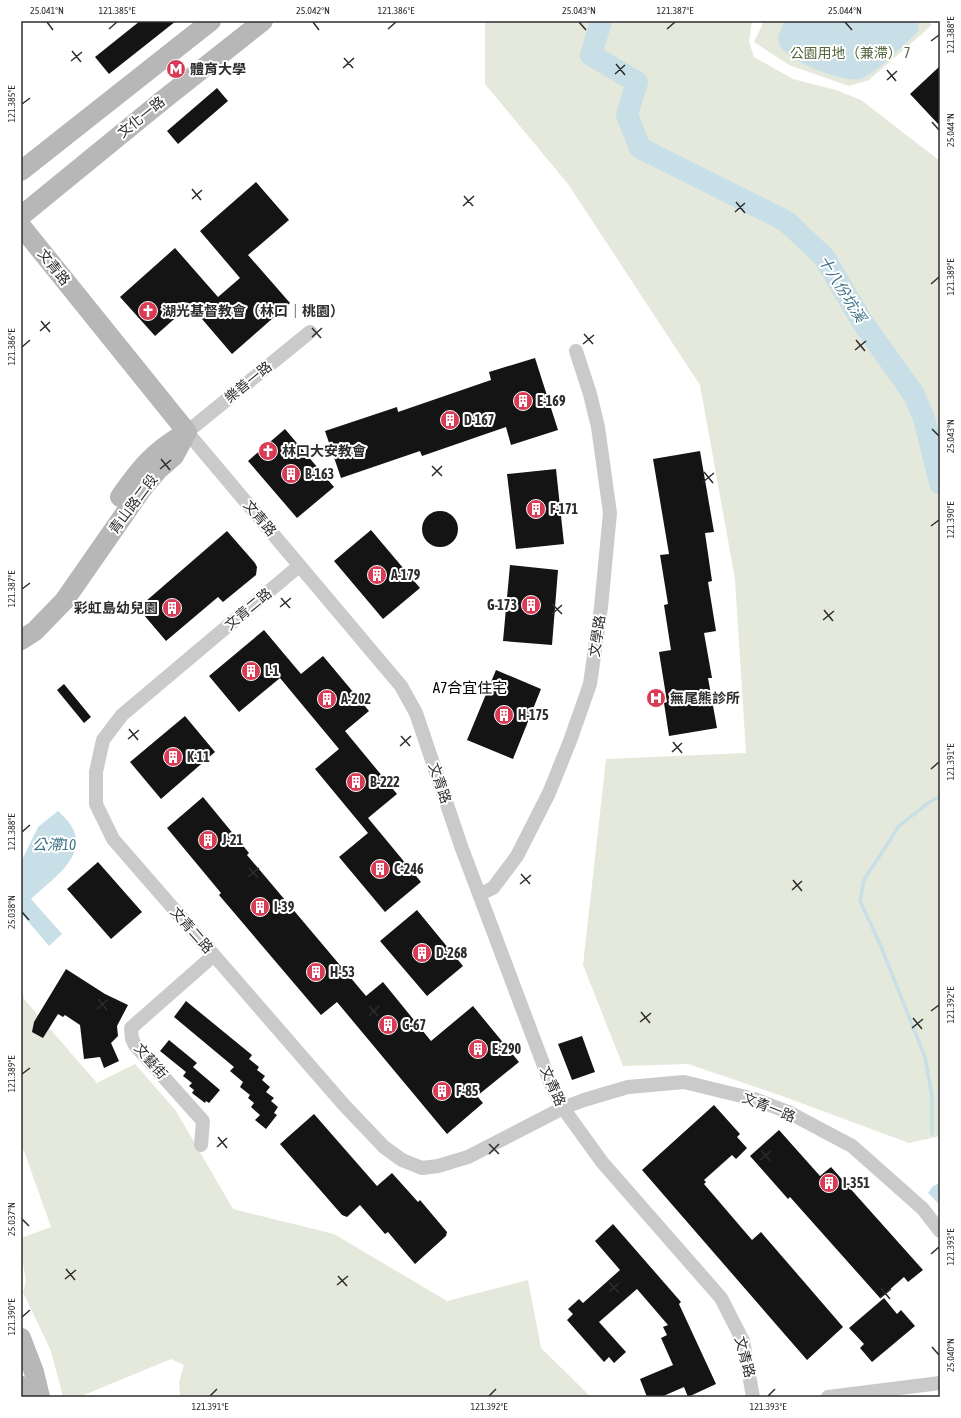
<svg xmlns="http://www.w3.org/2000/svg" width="961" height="1418" viewBox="0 0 961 1418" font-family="'Asap Condensed','Noto Sans TC',sans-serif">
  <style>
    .green { fill: #e4e9db }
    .water { fill: #c8dfe8 }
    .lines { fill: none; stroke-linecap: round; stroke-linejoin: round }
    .stream { stroke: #c8dfe8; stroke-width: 3.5 }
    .river { stroke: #c8dfe8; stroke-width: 22 }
    .building { fill: #141414 }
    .street { stroke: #cacaca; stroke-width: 14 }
    .secondary { stroke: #b7b7b7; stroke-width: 20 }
    .ticks { fill: none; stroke: #2d2d2d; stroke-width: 1.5 }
    .labels { text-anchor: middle; stroke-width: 4; stroke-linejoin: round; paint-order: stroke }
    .park-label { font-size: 14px; fill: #54653e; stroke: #fff }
    .poi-label { font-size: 14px; font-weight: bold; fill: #2d2d2d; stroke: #fff; text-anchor: start }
    .street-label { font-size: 14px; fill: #2d2d2d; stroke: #fff }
    .water-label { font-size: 15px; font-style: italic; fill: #417389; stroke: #fff }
    .neighbourhood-label { font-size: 15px; fill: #000; stroke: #fff }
    .neatline { fill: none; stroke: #2d2d2d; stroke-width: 1.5 }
    .ticks-label { font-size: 10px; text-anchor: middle; fill: #2d2d2d }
  </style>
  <rect width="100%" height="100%" fill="#fff"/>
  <path class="green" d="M485 21H752L749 42 754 57 793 79 836 90 861 100 940 161V1136L909 1143 782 1096 688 1064 623 1066 583 965 606 759 746 753 735 579 700 385 568 184 485 84Z
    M764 21H928L932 25 869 80 849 86 789 65 754 42Z
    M21 982 24 999 97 1083 135 1064 176 1111 233 1209 334 1234 447 1301 528 1280 541 1348 591 1397H180L179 1382 184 1365 171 1359 79 1397H63L51 1351 23 1292 26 1281 21 1252V1238L51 1227 24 1151H21Z"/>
  <path class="water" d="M785 21H918L919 29 917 33C904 44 874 76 860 79 843 83 784 60 779 44 776 36 782 28 785 21Z
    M58 811C63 816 69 821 72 827 89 857 49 881 31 899L62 934 49 946 21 913V862L38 827Z
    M940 1183V1205L928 1193 933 1186Z"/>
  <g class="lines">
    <path class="stream" d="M932 1134V1096L925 1057 880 944 860 901 864 880 899 826 928 803 940 796"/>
    <path class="river" d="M601 21 591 55 637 82 627 115 640 148 786 221 824 257 861 320 913 393 924 418 940 483"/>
  </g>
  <path class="building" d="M140 21H176L109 74 95 57Z
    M940 66V126L910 94Z
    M217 88 228 101 178 144 167 131Z
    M256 182 289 220 248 255 290 303 232 354 190 305 155 336 120 297 175 248 218 297 240 278 200 231Z
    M535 358 558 430 511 445 506 427 422 456 420 451 341 478 325 431 397 407 398 412 491 380 489 372Z
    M285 429 334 487 297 518 248 461Z
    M700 451 714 532 705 533 712 581 708 582 716 631 704 633 712 678H708L717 728 669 736 664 703 667 702 659 652 671 650 664 605 668 604 660 555 669 554 653 459Z
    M556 469 564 544 516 549 507 474Z
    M422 529a18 18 0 1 1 36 0a18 18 0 1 1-36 0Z
    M371 530 420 588 383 619 334 561Z
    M227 531 255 563 257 567 256 575 223 602 218 597 166 641 138 608Z
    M510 565 558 570 552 645 503 641Z
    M264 630 301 674 323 656 369 711 345 731 397 794 368 818 421 882 385 912 339 857 368 833 315 769 339 749 280 678 239 712 209 676Z
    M496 670 541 689 513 759 467 740Z
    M64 684 91 717 84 723 57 690Z
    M185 716 215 752 161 799 130 762Z
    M203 797 249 853 247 855 366 996 383 982 431 1041 473 1006 519 1062 477 1096 483 1103 447 1134 337 1002 321 1015 219 895 221 893 167 828Z
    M98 862 142 912 111 939 67 889Z
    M417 910 463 966 427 996 380 941Z
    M66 969 105 994 128 1005 117 1026 118 1036 111 1043 119 1061 104 1068 100 1057 84 1059 80 1025 65 1015 63 1017 58 1014 43 1038 32 1032 34 1022Z
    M186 1001 252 1055 249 1059 259 1067 257 1070 265 1076 262 1080 270 1087 266 1092 274 1098 271 1101 278 1107 274 1113 277 1115 266 1129 255 1120 260 1115 251 1107 254 1103 248 1098 250 1095 240 1087 243 1082 230 1071 234 1067 174 1017Z
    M582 1036 595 1072 572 1080 558 1044Z
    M169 1040 197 1063 193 1067 220 1090 209 1103 206 1101 205 1103 192 1093 194 1090 189 1086 192 1083 183 1076 186 1072 160 1051Z
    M714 1105 740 1134 737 1137 747 1148 736 1159 732 1155 704 1180 706 1182 704 1184 752 1240 761 1232 843 1327 807 1360 642 1170Z
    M314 1114 377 1186 392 1173 418 1202 420 1200 447 1232 446 1236 415 1264 388 1232 385 1234 360 1205 347 1217 342 1215 280 1144Z
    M779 1130 820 1176 831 1167 923 1270 908 1282 904 1277 880 1298 790 1197 788 1199 750 1156Z
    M613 1224 681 1302 679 1304 716 1384 688 1397 684 1387 661 1397H647L640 1379 673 1365 661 1338 667 1335 663 1327 668 1325 637 1289 599 1322 626 1352 614 1363 609 1357 604 1362 567 1320 573 1314 568 1309 579 1299 583 1303 620 1270 595 1241Z
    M884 1298 897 1314 901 1310 915 1326 872 1362 860 1348 864 1344 849 1328Z"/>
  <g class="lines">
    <path class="street" d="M310 332 187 432 401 686 416 713 461 846 550 1082 563 1108 602 1162 721 1298 743 1341 753 1397
      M299 566 122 715 103 740 96 772V804L113 839 344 1105 384 1147 402 1160 422 1168 438 1166 468 1157 563 1108 584 1100 628 1087 684 1082 754 1099 788 1112 852 1146 923 1209 940 1231
      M480 894 493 888 517 856 549 793 570 741 590 684 601 607 610 513 598 427 590 394 576 351
      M201 1145 203 1121 135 1045 132 1039 131 1028 214 955
      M828 1397 940 1383"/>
    <path class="secondary" d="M21 171 211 21
      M21 216 163 100 263 21
      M21 226 187 432
      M120 497C141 467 154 451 187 432
      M21 640 35 631 64 601 142 489 158 470 174 456 187 432
      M21 1338 34 1372 40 1397
      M21 1386 24 1397"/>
  </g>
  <path class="ticks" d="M47 22 53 30M313 22 319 30M579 22 586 30M845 22 852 30M109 29 117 22M388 29 396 22M667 29 675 22M931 41 939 35M72 51 81 62M344 58 353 68M71 61 82 52M616 64 625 75M343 68 354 58M887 70 896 81M615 74 625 65M887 80 897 71M22 104 30 98M932 122 939 130M192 189 201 200M464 196 473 206M192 199 202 190M736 202 745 213M463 206 474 196M735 212 745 203M931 284 939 277M41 321 50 332M312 328 321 338M40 331 50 322M584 334 593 344M312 337 322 328M856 340 865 351M583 344 594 335M22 347 30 340M855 350 866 341M932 429 939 436M161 459 170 470M432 466 442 476M160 469 171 460M704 472 713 483M432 476 442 466M703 482 714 473M931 526 939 520M22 589 30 583M281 598 290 608M552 604 562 614M280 607 291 598M824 610 833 621M552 614 562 605M823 620 834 611M129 729 138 740M401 736 410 746M128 739 139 730M673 742 682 753M400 746 411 736M672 752 682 743M931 769 939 762M22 832 30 825M249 868 258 878M521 874 530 884M248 877 259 868M793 880 802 891M520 884 531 875M792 890 802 881M22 912 29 920M98 999 107 1010M369 1006 378 1016M97 1009 107 1000M931 1011 939 1005M641 1012 650 1023M369 1016 379 1006M913 1018 922 1029M640 1022 651 1013M912 1028 923 1019M22 1074 30 1068M218 1137 227 1148M489 1144 499 1154M217 1147 227 1138M761 1150 770 1161M489 1154 499 1144M760 1160 771 1151M22 1219 29 1226M931 1254 939 1247M66 1269 75 1280M338 1276 347 1286M65 1279 76 1270M609 1282 619 1293M337 1285 348 1276M881 1288 890 1299M609 1292 619 1283M880 1298 891 1289M22 1317 30 1310M932 1347 939 1355M210 1396 217 1389M489 1396 496 1389M768 1396 775 1389"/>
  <defs>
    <symbol id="metro-disc" viewBox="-11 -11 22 22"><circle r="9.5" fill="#d93a54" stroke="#fff"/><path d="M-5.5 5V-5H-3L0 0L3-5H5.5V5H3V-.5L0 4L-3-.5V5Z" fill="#fff"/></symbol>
    <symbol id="church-disc" viewBox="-11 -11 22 22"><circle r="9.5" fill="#d93a54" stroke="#fff"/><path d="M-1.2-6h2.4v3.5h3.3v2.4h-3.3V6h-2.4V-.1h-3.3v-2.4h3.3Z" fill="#fff"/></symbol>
    <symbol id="building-disc" viewBox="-11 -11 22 22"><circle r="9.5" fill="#d93a54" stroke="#fff"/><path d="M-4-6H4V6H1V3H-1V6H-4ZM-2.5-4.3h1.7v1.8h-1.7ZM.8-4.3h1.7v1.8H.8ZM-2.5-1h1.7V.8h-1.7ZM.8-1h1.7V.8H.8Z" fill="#fff"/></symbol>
    <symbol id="hospital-disc" viewBox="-11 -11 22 22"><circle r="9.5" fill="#d93a54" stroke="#fff"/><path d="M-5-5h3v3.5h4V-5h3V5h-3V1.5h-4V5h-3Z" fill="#fff"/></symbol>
  </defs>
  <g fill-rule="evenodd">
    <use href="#metro-disc" x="165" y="58" width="22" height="22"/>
    <use href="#church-disc" x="137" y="300" width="22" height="22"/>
    <use href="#building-disc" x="512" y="390" width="22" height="22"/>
    <use href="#building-disc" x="439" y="409" width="22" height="22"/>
    <use href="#church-disc" x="257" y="440" width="22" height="22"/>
    <use href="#building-disc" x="280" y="463" width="22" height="22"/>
    <use href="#building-disc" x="525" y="498" width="22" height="22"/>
    <use href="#building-disc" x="366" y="564" width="22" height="22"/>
    <use href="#building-disc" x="520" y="594" width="22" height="22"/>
    <use href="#building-disc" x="161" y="597" width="22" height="22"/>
    <use href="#building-disc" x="240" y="660" width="22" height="22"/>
    <use href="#hospital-disc" x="645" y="687" width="22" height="22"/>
    <use href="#building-disc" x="316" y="688" width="22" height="22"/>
    <use href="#building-disc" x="493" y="704" width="22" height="22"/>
    <use href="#building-disc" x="162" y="746" width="22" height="22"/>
    <use href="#building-disc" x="345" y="771" width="22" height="22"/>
    <use href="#building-disc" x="197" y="829" width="22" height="22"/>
    <use href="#building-disc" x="369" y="858" width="22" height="22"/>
    <use href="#building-disc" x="249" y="896" width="22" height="22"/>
    <use href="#building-disc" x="411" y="942" width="22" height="22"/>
    <use href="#building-disc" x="305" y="961" width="22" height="22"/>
    <use href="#building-disc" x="377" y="1014" width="22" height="22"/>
    <use href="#building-disc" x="467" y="1038" width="22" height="22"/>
    <use href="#building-disc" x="431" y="1080" width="22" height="22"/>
    <use href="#building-disc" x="818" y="1172" width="22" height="22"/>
  </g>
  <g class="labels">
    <g class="park-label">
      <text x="850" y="58">公園用地（兼滯） 7</text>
    </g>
    <g class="poi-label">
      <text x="190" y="74">體育大學</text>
      <text x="162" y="316">湖光基督教會（林口｜桃園）</text>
      <text x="537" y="406">E-169</text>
      <text x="464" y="425">D-167</text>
      <text x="282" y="456">林口大安教會</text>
      <text x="305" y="479">B-163</text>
      <text x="550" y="514">F-171</text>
      <text x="391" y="580">A-179</text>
      <text x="517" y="610" text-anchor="end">G-173</text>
      <text x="158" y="613" text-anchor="end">彩虹島幼兒園</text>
      <text x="265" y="676">L-1</text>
      <text x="670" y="703">無尾熊診所</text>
      <text x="341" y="704">A-202</text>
      <text x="518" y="720">H-175</text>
      <text x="187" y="762">K-11</text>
      <text x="370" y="787">B-222</text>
      <text x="222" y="845">J-21</text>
      <text x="394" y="874">C-246</text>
      <text x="274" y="912">I-39</text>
      <text x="436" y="958">D-268</text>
      <text x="330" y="977">H-53</text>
      <text x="402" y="1030">G-67</text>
      <text x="492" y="1054">E-290</text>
      <text x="456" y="1096">F-85</text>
      <text x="843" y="1188">I-351</text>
    </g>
    <g class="street-label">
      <text transform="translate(141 117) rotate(-39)" y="5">文化一路</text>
      <text transform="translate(54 267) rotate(51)" y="5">文青路</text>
      <text transform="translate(248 382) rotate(-39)" y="5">樂善一路</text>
      <text transform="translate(133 504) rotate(-53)" y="5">青山路二段</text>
      <text transform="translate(260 518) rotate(50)" y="5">文青路</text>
      <text transform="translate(248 609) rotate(-40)" y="5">文青二路</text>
      <text transform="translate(597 636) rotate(-82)" y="5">文學路</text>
      <text transform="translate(440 783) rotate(71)" y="5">文青路</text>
      <text transform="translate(192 930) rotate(49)" y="5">文青二路</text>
      <text transform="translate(151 1061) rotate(49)" y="5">文藝街</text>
      <text transform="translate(553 1086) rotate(66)" y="5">文青路</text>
      <text transform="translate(769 1107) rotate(22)" y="5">文青一路</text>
      <text transform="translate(745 1357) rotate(75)" y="5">文青路</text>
    </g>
    <g class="water-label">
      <text transform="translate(842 289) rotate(58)" y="5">十八份坑溪</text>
      <text x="54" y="850">公滯10</text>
    </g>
    <g class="neighbourhood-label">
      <text x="470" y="693">A7合宜住宅</text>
    </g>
  </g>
  <rect width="961" height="1418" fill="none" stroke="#ffffff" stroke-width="44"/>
  <rect x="22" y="22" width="917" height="1374" class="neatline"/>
  <g class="ticks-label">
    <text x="47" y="14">25.041°N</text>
    <text x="117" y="14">121.385°E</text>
    <text x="313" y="14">25.042°N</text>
    <text x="396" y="14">121.386°E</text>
    <text x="579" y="14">25.043°N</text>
    <text x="675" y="14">121.387°E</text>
    <text x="845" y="14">25.044°N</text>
    <text transform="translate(950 35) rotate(-90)" y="4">121.388°E</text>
    <text transform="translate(11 104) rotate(-90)" y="4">121.385°E</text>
    <text transform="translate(950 130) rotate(-90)" y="4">25.044°N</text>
    <text transform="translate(950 277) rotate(-90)" y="4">121.389°E</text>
    <text transform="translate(11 347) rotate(-90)" y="4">121.386°E</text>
    <text transform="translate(950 436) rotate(-90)" y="4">25.043°N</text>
    <text transform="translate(950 520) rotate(-90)" y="4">121.390°E</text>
    <text transform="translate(11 589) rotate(-90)" y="4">121.387°E</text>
    <text transform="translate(950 762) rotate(-90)" y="4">121.391°E</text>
    <text transform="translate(11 832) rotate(-90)" y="4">121.388°E</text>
    <text transform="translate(11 912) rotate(-90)" y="4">25.038°N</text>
    <text transform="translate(950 1005) rotate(-90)" y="4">121.392°E</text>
    <text transform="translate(11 1074) rotate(-90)" y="4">121.389°E</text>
    <text transform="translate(11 1219) rotate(-90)" y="4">25.037°N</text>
    <text transform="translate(950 1247) rotate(-90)" y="4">121.393°E</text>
    <text transform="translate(11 1317) rotate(-90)" y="4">121.390°E</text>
    <text transform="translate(950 1355) rotate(-90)" y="4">25.040°N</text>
    <text x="210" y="1410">121.391°E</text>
    <text x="489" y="1410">121.392°E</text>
    <text x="768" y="1410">121.393°E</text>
  </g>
</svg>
